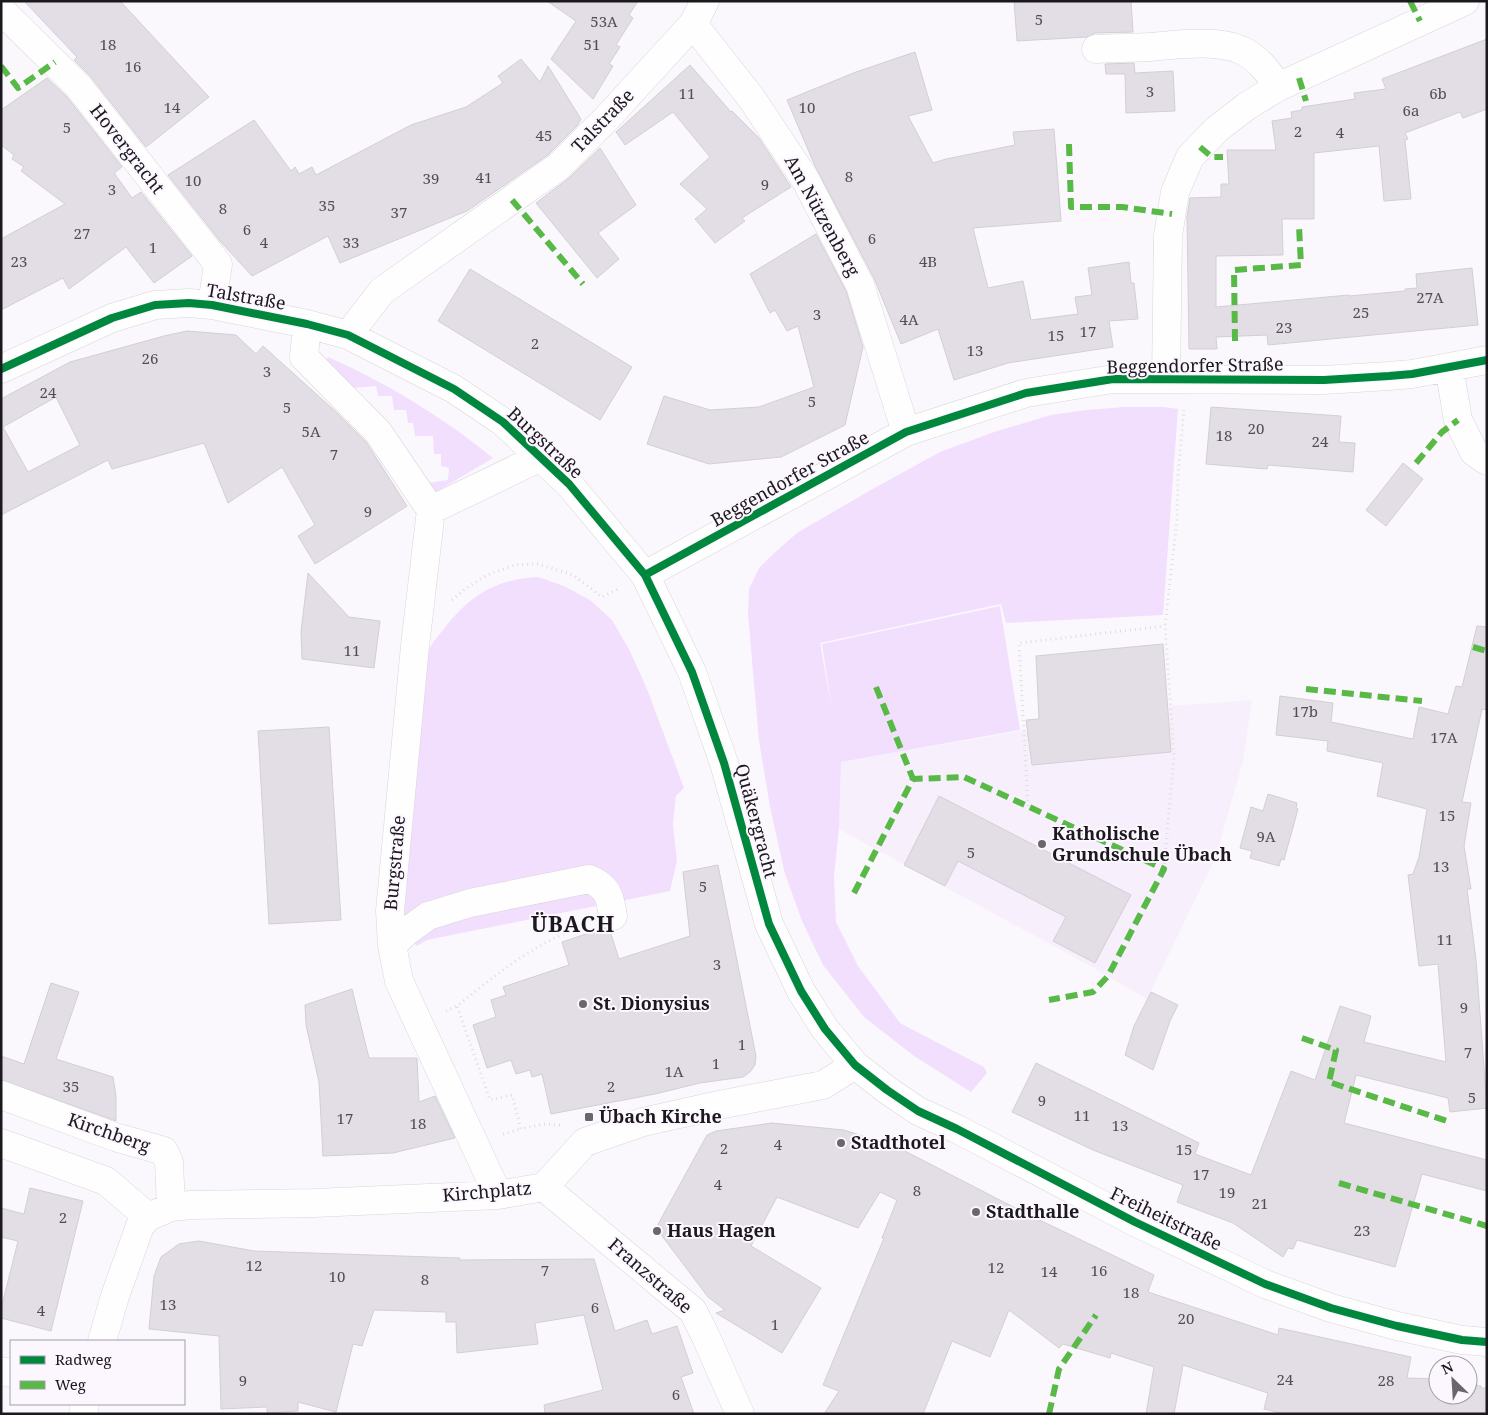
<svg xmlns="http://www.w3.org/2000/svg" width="1488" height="1415" viewBox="0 0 1488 1415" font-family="'Noto Serif',serif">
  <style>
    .built { fill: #f8effd }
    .green { fill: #f2dffd }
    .building { fill: #e3dee6; stroke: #d2cfd4; fill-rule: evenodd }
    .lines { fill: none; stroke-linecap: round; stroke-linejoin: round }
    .minor-casing { stroke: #d8d5da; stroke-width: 29 }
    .path { stroke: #deddde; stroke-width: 3; stroke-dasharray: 1 4; stroke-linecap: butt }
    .minor { stroke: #fefeff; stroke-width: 28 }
    .quiet { stroke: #58b947; stroke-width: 6; stroke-dasharray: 12 6; stroke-linecap: butt }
    .cycleway-casing { stroke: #fcf6ff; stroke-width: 11 }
    .cycleway { stroke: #00873e; stroke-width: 8 }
    .poi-dot { fill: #6a676c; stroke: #fcf6ff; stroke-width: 2 }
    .labels { text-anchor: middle; stroke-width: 4; stroke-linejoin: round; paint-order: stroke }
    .number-label { font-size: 15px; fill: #514e53 }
    .street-label { font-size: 18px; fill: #1c191e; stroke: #fcf6ff }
    .poi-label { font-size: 18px; font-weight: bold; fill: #1c191e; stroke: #fcf6ff; text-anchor: start }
    .district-label { font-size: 22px; font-weight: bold; letter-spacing: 1px; fill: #1c191e; stroke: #fcf6ff }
  </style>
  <rect width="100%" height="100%" fill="#fbf8fd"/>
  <path class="built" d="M1252 700 1243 761 1215 859 1147 999 1092 967 839 829 841 762 1027 730 1171 752 1169 706Z"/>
  <path class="green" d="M328 357C387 383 443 417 493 458L436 492 428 483 448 480 449 468 441 466V454H434L433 436H415L413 423H408L406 410H394L392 396H378L376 386 354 388 324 363Z
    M1124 407H1164L1178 409 1163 615 1006 623 1001 604 820 643 832 710 822 644 1000 606 1020 730 841 762 839 829 834 876 836 922 858 966 900 1023 984 1067 987 1073 971 1092 914 1056 864 1017 823 965 802 921 785 874 770 807 759 741 748 614 749 589 759 568 772 555 797 533 869 491 940 452 994 432 1051 415 1086 410Z
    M538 577 564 586 590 600 612 620 630 651 647 689 684 788 676 796 673 824 677 861 670 891 427 940 417 946 400 926 421 679C424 669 426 655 431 646 434 640 439 635 443 630 469 596 495 579 538 577Z"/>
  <path class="building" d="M24 1H120L209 97 146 147 91 77 74 60 77 57Z
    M547 1H638L629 15 633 18 616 45 620 47 609 64 613 66 593 99 551 59 576 21Z
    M1014 1H1131L1133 32 1095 33 1087 37 1017 41Z
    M1487 39V109L1463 118 1460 112 1405 133 1408 139 1405 140 1411 199 1384 201 1379 146 1314 153V219H1282L1283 255 1216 256V307L1349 295V296L1405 291V289L1417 288 1416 274 1472 268 1478 325 1268 345 1267 335 1216 337 1217 349H1189L1187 217 1190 198 1221 197V184H1229L1227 150H1276L1272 121 1292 118 1291 112 1302 110V107L1355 99 1354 93 1386 89 1382 79Z
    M915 52 932 110 908 116 933 163 946 159 1015 145 1013 132 1054 129 1061 221 973 228 988 288 1023 281 1031 320 1078 314 1075 297 1092 295 1088 268 1129 262 1131 283H1134L1138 319 1109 321 1113 347 1008 363 954 380 938 329 901 344 874 278 815 166 787 100 856 72Z
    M521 59 540 82 548 66 581 119 577 126 548 155 467 211 340 263 328 236 252 276 220 241 168 175 254 120 291 171 295 167 299 174 312 167 316 175 411 125 466 107 503 83 498 76Z
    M1134 63 1135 73 1173 71 1175 111 1126 113 1125 74H1106L1105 64Z
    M690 65 731 112 732 111 759 138 791 187 742 218 745 221 715 243 695 219 707 209 680 184 710 157 673 112 625 145 616 132Z
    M47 78 67 97 122 167 114 173 132 198 141 192 192 256 154 283 126 247 69 289 63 278 1 310V239L65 204 21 171 24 167 12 159 14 155 1 145V110Z
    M600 148 636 205 598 233 619 259 597 278 536 203 569 178Z
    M816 234 846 291 863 347 845 425 781 457 709 464 647 444 664 396 710 410 759 407 814 387 798 326 787 331 775 310 770 313 750 274Z
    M470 269 632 367 600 420 438 321Z
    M187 331 236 335 256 354 263 346 335 411 366 442 407 506 315 564 298 536 315 525 282 467 228 503 204 443 112 469 108 460 1 515V399L70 362 164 336ZM56 397 80 445 28 472 3 427Z
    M1211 407 1341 416 1339 442 1355 443 1353 472 1268 465 1267 469 1206 464Z
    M1403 463 1423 479 1386 526 1366 510Z
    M308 573 349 617 380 621 374 668 302 659 301 632Z
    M1477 626 1487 627V710L1482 709 1462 802 1471 803 1464 846 1471 889H1467L1476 960 1487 1108 1450 1112 1448 1098 1356 1075 1344 1123 1487 1160V1191L1422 1174 1395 1267 1297 1240 1293 1249 1288 1248 1283 1257 1233 1223 1177 1202 1183 1185 1093 1150 1012 1112 1036 1063 1199 1143 1195 1154 1251 1175 1291 1071 1315 1080 1340 1006 1371 1016 1364 1042 1446 1062 1438 964 1419 966 1408 875 1413 874 1419 857 1427 809 1377 796 1383 763 1327 751 1328 741 1276 735 1280 696 1333 703 1331 722 1413 739 1419 707 1448 714 1456 686 1462 687Z
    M1163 644 1171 752 1032 765 1026 720 1039 719 1036 656Z
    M329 727 341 920 269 924 258 731Z
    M1268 794 1297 803 1296 808 1298 809 1284 860 1281 859 1279 866 1250 858 1252 851 1240 848 1251 807 1263 811Z
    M939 796 1131 895 1095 963 1053 941 1066 917 958 861 945 886 904 865Z
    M718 865 756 1056 755 1065 750 1072 743 1077 700 1083 655 1094 551 1114 542 1074 532 1077 530 1070 516 1074 511 1060 487 1068 473 1025 496 1017 491 1000 506 995 503 987 569 965 562 942 604 928 610 931 619 959 690 936 683 872Z
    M51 983 79 992 56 1059 113 1077 116 1096V1121L1 1080V1056L24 1064Z
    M352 989 369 1058H417L419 1102 435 1096 455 1138 393 1153 323 1156 319 1082 306 1025 305 1005Z
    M1151 992 1178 1005 1170 1021 1153 1070 1125 1055 1134 1026Z
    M772 1123 844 1130 899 1148 1027 1214 1154 1275 1148 1292 1278 1335 1279 1328 1411 1357 1407 1378 1438 1379V1395H1468V1385L1481 1386V1388H1487V1414H1285L1264 1409 1268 1393 1183 1365 1174 1414H1146L1154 1367 1111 1353 1110 1358 1063 1344 1059 1348 1009 1310 990 1357 952 1341 923 1414H824L839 1391 823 1385 884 1238H882L897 1200 880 1192 858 1228 777 1197 751 1246 821 1288 782 1353 716 1313 725 1310 708 1297 656 1228 707 1135 716 1131Z
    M30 1188 83 1201 51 1331 1 1318V1309L18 1241 1 1237V1208L24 1214Z
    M199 1241 254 1251 460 1258 459 1260 594 1259 615 1331 647 1320 652 1334 677 1326 693 1373 681 1377 694 1414H545L544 1405 603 1390 584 1315 535 1323 538 1344 457 1353 456 1322H446V1312L374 1310 362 1346 353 1344 336 1412 298 1402V1411L267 1413V1407L221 1409 219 1336 149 1329 154 1276 161 1257 179 1244Z"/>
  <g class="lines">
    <defs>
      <path id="minor" d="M1 10 79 87 218 264 212 305
        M693 24 752 99 805 179 860 285 906 432
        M1096 49C1114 48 1132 48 1150 47 1176 45 1216 39 1241 50 1258 58 1268 71 1278 87
        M307 324 304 357 378 432 431 510 415 646 390 911 392 945 399 981 498 1195
        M348 335 382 291 558 167 607 118 693 24 705 1
        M1449 367 1458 420 1474 452 1487 461
        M1 369 112 318 155 305 189 303 212 305 307 324 348 335 454 389 503 422 569 484 645 575 692 672 724 763 769 924 801 991 825 1029 855 1065 887 1090 918 1111 957 1129 1135 1222 1265 1284 1331 1308 1397 1326 1462 1340 1487 1342
        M1166 379 1168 236 1175 192 1190 157 1217 129 1247 106 1278 87 1465 1
        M431 510 541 457
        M645 575 906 432 1026 393 1113 379 1324 380 1389 376 1412 374 1487 360
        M392 945 406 932 428 916 470 903 589 879C608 887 610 896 613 916
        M1 1095 115 1137 164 1151 169 1162 171 1207
        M1 1143 106 1181 148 1217
        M544 1187 693 1311 705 1335 740 1414
        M102 1341 115 1296 140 1226 148 1217 171 1207 191 1205 314 1203 498 1195 544 1187 585 1142 643 1122 719 1105 823 1085 855 1065
        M1 1371 11 1373
        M83 1414 85 1404"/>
    </defs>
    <use href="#minor" class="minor-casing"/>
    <path class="path" d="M452 600 465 589 487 575 515 565 538 564 573 575 602 597 618 589
      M1028 806 1019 643 1165 626
      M1164 869 1174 755 1165 626 1177 520 1178 475 1184 410
      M446 1011 457 1006
      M560 1125 543 1124 521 1129 512 1095 490 1100 457 1006C497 974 537 941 586 925
      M503 1134 521 1129"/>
    <use href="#minor" class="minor"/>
    <path class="quiet" d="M1410 1 1420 21
      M1 66 18 88 55 62
      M1299 78 1306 101
      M1069 144 1071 207H1122L1172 214
      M1200 147 1212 157H1223
      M512 200 583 284
      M1235 341 1234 270 1301 265 1299 226
      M1416 463 1442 432 1458 420
      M1473 647 1487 651
      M876 687 913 779
      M1306 689 1422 701
      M854 893 913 779 964 777 1164 869 1108 976 1093 992 1049 1000
      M1302 1038 1336 1050 1329 1082 1450 1122
      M1339 1183 1487 1226
      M1049 1414 1059 1369 1096 1315"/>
    <defs>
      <path id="cycleway" d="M1 369 112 318 155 305 189 303 212 305 307 324 348 335 454 389 503 422 569 484 645 575 692 672 724 763 769 924 801 991 825 1029 855 1065 887 1090 918 1111 957 1129 1135 1222 1265 1284 1331 1308 1397 1326 1462 1340 1487 1342
        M645 575 906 432 1026 393 1113 379 1324 380 1389 376 1412 374 1487 360"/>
    </defs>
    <use href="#cycleway" class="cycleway-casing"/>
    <use href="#cycleway" class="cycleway"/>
  </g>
  <g class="poi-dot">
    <circle cx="1042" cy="844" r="5"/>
    <circle cx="583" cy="1004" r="5"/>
    <rect x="584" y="1112" width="10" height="10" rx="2.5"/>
    <circle cx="841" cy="1143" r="5"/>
    <circle cx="976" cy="1212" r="5"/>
    <circle cx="657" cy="1231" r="5"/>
  </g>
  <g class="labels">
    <g class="number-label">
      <text x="1039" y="25">5</text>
      <text x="604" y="27">53A</text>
      <text x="108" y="50">18</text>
      <text x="592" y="50">51</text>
      <text x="133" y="72">16</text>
      <text x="1150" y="97">3</text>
      <text x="687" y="99">11</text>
      <text x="1438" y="99">6b</text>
      <text x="172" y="113">14</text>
      <text x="807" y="113">10</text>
      <text x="1411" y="116">6a</text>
      <text x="67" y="133">5</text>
      <text x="1298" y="137">2</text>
      <text x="1340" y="138">4</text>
      <text x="544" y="141">45</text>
      <text x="849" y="182">8</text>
      <text x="484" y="183">41</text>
      <text x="431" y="184">39</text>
      <text x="193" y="186">10</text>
      <text x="765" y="190">9</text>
      <text x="112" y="195">3</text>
      <text x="327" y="211">35</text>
      <text x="223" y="214">8</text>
      <text x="399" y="218">37</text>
      <text x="247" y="235">6</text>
      <text x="82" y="239">27</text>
      <text x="872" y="244">6</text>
      <text x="264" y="248">4</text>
      <text x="351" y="248">33</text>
      <text x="153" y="253">1</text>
      <text x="19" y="267">23</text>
      <text x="928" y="267">4B</text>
      <text x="1430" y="303">27A</text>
      <text x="1361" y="318">25</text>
      <text x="817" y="320">3</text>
      <text x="909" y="325">4A</text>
      <text x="1284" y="333">23</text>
      <text x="1088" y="337">17</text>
      <text x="1056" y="341">15</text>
      <text x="535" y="349">2</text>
      <text x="975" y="356">13</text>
      <text x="150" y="364">26</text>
      <text x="267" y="377">3</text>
      <text x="48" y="398">24</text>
      <text x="812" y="407">5</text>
      <text x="287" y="413">5</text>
      <text x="1256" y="434">20</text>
      <text x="311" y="437">5A</text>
      <text x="1224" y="441">18</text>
      <text x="1320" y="447">24</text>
      <text x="334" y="460">7</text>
      <text x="368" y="517">9</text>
      <text x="352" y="656">11</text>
      <text x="1305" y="717">17b</text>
      <text x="1444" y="743">17A</text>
      <text x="1447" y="821">15</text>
      <text x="1266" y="842">9A</text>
      <text x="971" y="858">5</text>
      <text x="1441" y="872">13</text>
      <text x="703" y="892">5</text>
      <text x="1445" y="945">11</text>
      <text x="717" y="970">3</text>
      <text x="1464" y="1013">9</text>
      <text x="742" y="1050">1</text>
      <text x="1468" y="1058">7</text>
      <text x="716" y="1069">1</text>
      <text x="674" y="1077">1A</text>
      <text x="71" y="1092">35</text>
      <text x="611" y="1092">2</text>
      <text x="1472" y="1103">5</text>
      <text x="1042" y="1106">9</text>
      <text x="1082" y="1121">11</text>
      <text x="345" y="1124">17</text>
      <text x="418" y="1129">18</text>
      <text x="1120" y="1131">13</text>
      <text x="778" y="1150">4</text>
      <text x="724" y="1154">2</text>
      <text x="1184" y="1155">15</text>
      <text x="1201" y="1180">17</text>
      <text x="718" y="1190">4</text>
      <text x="917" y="1196">8</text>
      <text x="1227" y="1198">19</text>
      <text x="1260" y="1209">21</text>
      <text x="63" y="1223">2</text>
      <text x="1362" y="1236">23</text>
      <text x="254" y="1271">12</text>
      <text x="996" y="1273">12</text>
      <text x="545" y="1276">7</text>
      <text x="1099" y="1276">16</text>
      <text x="1049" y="1277">14</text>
      <text x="337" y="1282">10</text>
      <text x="425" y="1285">8</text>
      <text x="1131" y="1298">18</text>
      <text x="168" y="1310">13</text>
      <text x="595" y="1313">6</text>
      <text x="41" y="1316">4</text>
      <text x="1186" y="1324">20</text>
      <text x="775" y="1330">1</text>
      <text x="1285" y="1385">24</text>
      <text x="243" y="1386">9</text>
      <text x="1386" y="1386">28</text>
      <text x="676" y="1400">6</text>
    </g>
    <g class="street-label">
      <text transform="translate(603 121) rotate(-46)" y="6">Talstraße</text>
      <text transform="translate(127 149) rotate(52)" y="6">Hovergracht</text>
      <text transform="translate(822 216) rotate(61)" y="6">Am Nützenberg</text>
      <text transform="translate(246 297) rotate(10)" y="6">Talstraße</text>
      <text transform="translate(1195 366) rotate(-1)" y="6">Beggendorfer Straße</text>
      <text transform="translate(545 443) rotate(43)" y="6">Burgstraße</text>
      <text transform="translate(790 479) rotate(-29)" y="6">Beggendorfer Straße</text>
      <text transform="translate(756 821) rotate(75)" y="6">Quäkergracht</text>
      <text transform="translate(395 863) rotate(-85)" y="6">Burgstraße</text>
      <text transform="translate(109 1133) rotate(19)" y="6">Kirchberg</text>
      <text transform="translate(487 1192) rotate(-5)" y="6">Kirchplatz</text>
      <text transform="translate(1166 1219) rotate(26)" y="6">Freiheitstraße</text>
      <text transform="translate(650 1276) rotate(41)" y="6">Franzstraße</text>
    </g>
    <g class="poi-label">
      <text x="1052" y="840">Katholische<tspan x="1052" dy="21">Grundschule Übach</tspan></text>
      <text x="593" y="1010">St. Dionysius</text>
      <text x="599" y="1123">Übach Kirche</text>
      <text x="851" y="1149">Stadthotel</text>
      <text x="986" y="1218">Stadthalle</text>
      <text x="667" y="1237">Haus Hagen</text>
    </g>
    <g class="district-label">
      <text x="573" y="932">ÜBACH</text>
    </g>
  </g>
  <rect width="1488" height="1415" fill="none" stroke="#1c191e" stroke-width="5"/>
  <rect x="10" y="1340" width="175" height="65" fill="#fcf6ff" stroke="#a29ea5"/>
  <rect x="20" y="1356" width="25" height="8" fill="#00873e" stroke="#a29ea5"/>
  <text x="55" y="1365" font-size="15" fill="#1c191e">Radweg</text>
  <rect x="20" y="1381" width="25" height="8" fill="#58b947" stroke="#a29ea5"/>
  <text x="55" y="1390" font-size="15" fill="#1c191e">Weg</text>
  <g transform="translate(1453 1380) rotate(335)"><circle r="24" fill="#fcf6ff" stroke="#a29ea5"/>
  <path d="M0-4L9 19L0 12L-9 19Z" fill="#6a676c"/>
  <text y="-8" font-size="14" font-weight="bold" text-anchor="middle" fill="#1c191e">N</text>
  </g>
</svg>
